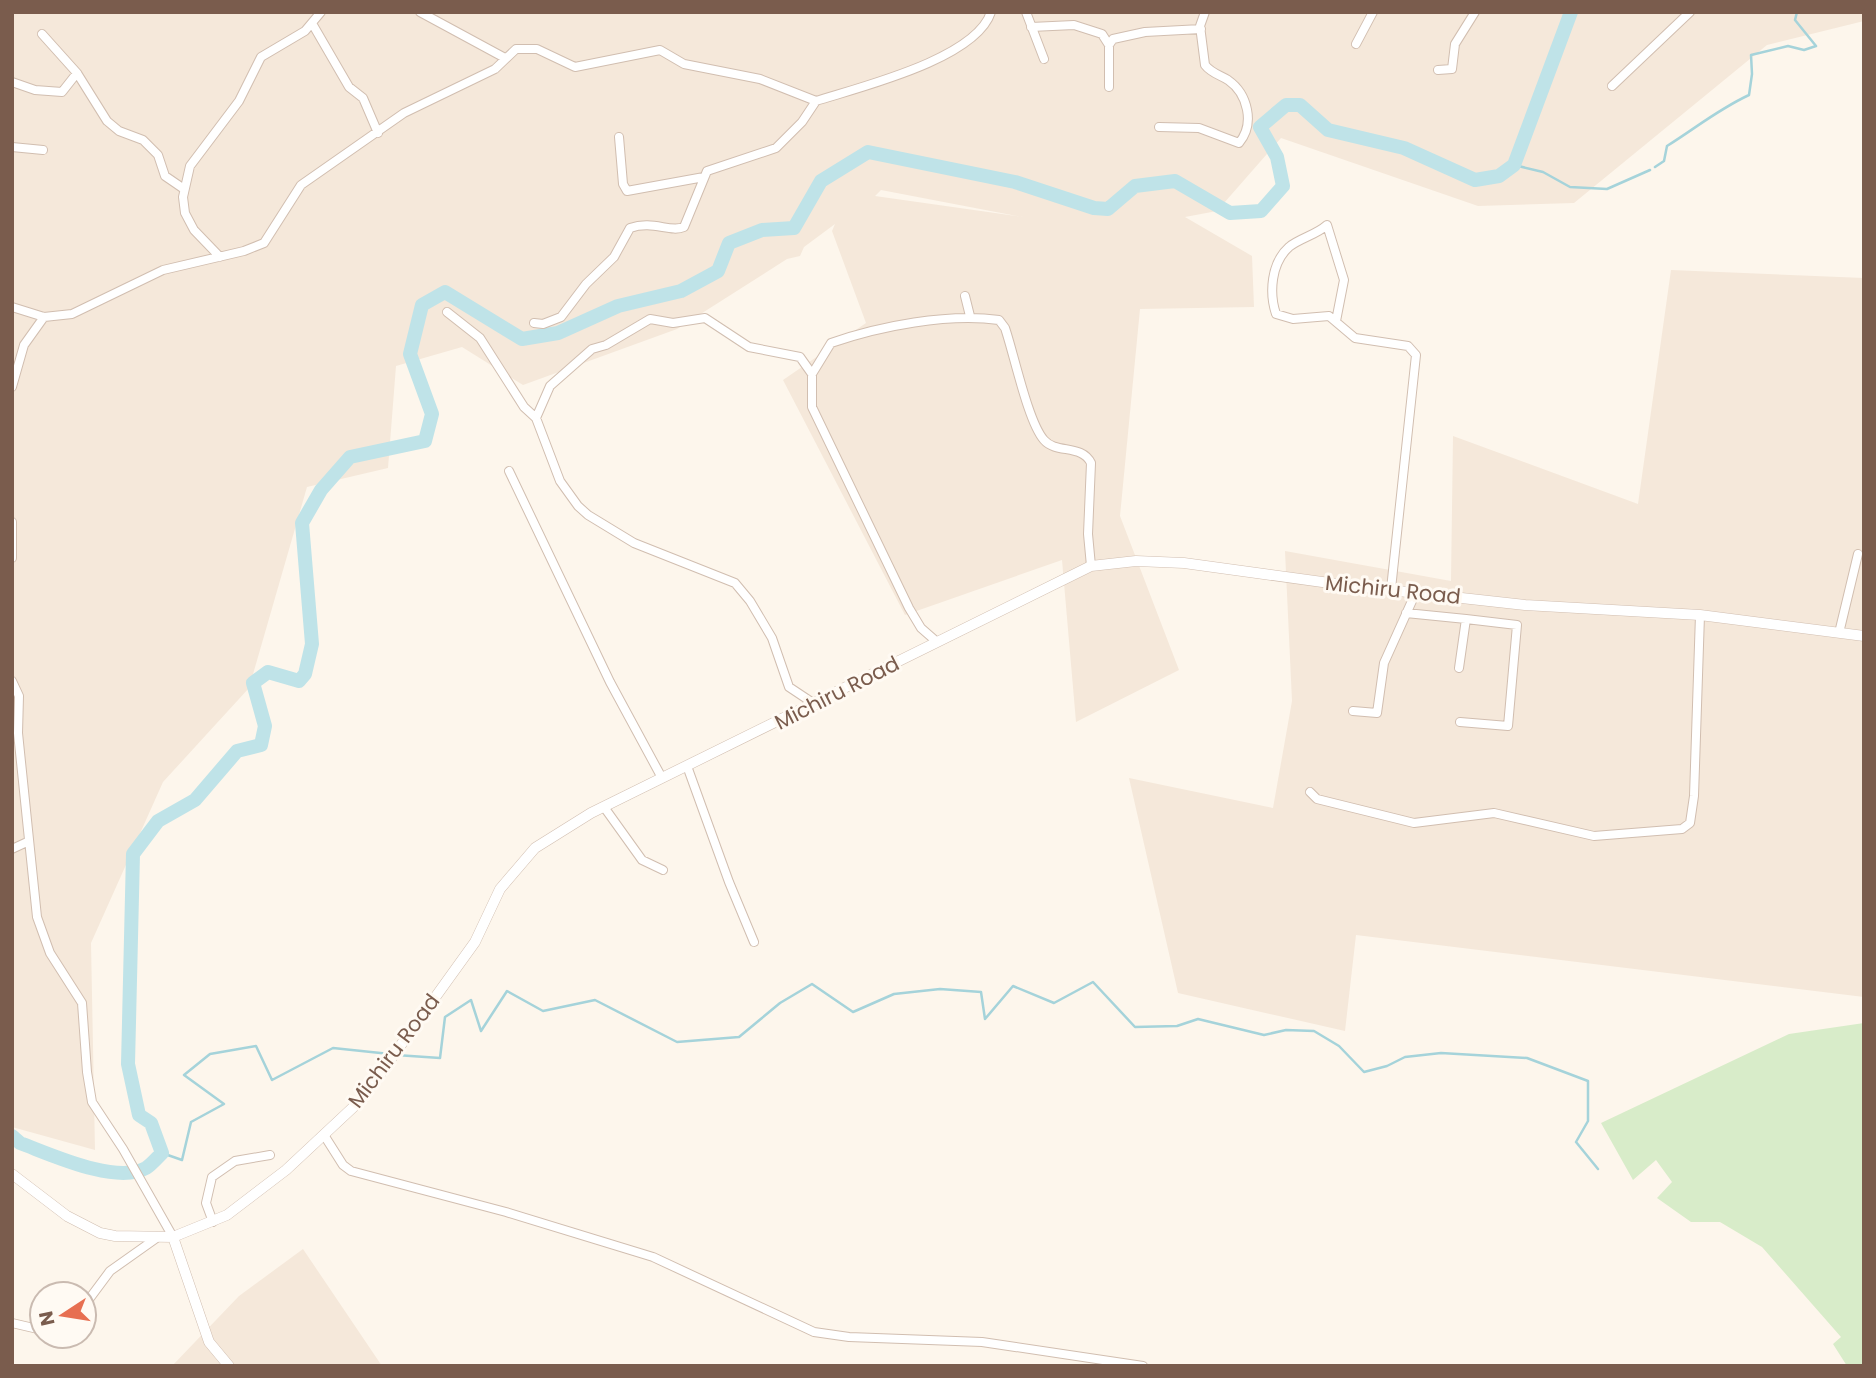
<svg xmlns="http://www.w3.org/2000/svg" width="1876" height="1378" viewBox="0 0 1876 1378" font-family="Poppins,sans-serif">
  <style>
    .residential { fill: #f5e8da; fill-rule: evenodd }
    .green { fill: #d8ecc9 }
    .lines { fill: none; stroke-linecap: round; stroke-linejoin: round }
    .stream { stroke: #a5d3da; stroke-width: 2.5 }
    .river { stroke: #bfe3e8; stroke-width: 14 }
    .minor-casing { stroke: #d1beb0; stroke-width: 10 }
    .tertiary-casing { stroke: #d1beb0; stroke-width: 11 }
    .minor { stroke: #fff; stroke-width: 8 }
    .tertiary { stroke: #fff; stroke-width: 10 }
    .labels { text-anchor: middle; stroke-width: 6; stroke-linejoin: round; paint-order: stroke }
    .street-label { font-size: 21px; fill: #7a5c4d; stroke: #fffaf3 }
  </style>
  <rect width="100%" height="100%" fill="#fdf6ec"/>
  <path class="residential" d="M12 12H1864V21L1767 45 1574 203 1478 206 1281 138 1217 211 1185 217 1252 256 1254 307 1140 309 1120 516 1179 670 1076 722 1062 560 905 615 783 380 866 323 832 231 835 224 804 247 800 256 787 259 677 329 523 385 462 347 396 366 388 468 307 487 249 688 163 782 91 943 95 1150 12 1127ZM881 190 1022 217H1023L875 196Z
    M1671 270 1864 278V997L1356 935 1345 1031 1178 993 1129 778 1273 808 1292 701 1285 551 1451 581 1453 436 1638 504Z
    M303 1249 382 1366H172L239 1296Z"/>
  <path class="green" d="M1864 1023V1366H1847L1833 1344 1841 1337 1762 1247 1720 1222H1691L1657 1198 1672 1182 1656 1160 1633 1180 1601 1123 1789 1034Z"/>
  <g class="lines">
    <path class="stream" d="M1514 165 1543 172 1570 187 1607 189 1650 170
      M1655 167 1664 161 1667 146C1696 128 1717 110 1749 95L1752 74 1751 55 1788 46 1804 50 1816 46 1795 20 1797 12
      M396 1055 440 1058 445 1017 471 1000 481 1031 507 991 543 1011 595 1000 677 1042 739 1037 780 1003 812 984 853 1012 894 994 940 989 981 992 985 1019 1013 986 1054 1003 1093 982 1135 1027 1177 1026 1198 1019 1264 1035 1286 1030 1314 1031 1339 1046 1364 1072 1387 1066 1405 1057 1441 1053 1527 1058 1588 1081V1121L1576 1142 1598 1169
      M162 1153 182 1160 191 1122 224 1104 184 1075 210 1054 256 1046 272 1080 333 1048 390 1054"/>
    <path class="river" d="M12 1136 20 1143C50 1154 116 1185 146 1168 151 1165 157 1158 162 1153L151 1123 139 1115 128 1064 133 854 158 821 195 800 237 751 261 745 265 726 253 683 268 672 299 681 305 674 312 644 302 523 321 490 350 457 425 441 432 414 410 354 422 305 445 292 522 339 558 333 618 306 681 291 718 271 729 243 762 230 794 228 821 181 868 152 1015 182 1094 208 1108 209 1135 186 1175 181 1230 213 1261 211 1283 186 1277 157 1260 127 1286 105H1300L1328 130 1404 148 1475 180 1499 176 1514 165 1571 12"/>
    <defs>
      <path id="minor" d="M420 12 505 58
        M1026 12 1044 59
        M313 25 349 87 363 98 378 133
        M1031 27 1074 25 1102 34 1109 45
        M42 34 77 73 107 121 119 131 143 140 158 155 165 176 184 189
        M1356 44 1373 12
        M1438 70 1452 69 1455 44 1475 12
        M12 82 35 90 62 92 77 73
        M1612 86 1690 12
        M1109 87V45L1113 39 1145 32 1201 29
        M1159 127 1199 128 1239 143C1255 124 1248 94 1228 80 1220 75 1211 73 1205 65L1200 26 1205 12
        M619 137 623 184 627 191 704 177
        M12 147 43 150
        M220 257 194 230 185 213 183 197 190 166 239 101 261 57 305 31 321 12
        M965 296 970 316
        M12 307 44 317 72 314 163 270 244 251 264 243 301 185 404 113 495 69 516 49H537L575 67 660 50 684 64 760 79 816 101C860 87 976 59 991 12
        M447 312 480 338 524 407 536 418 560 481 578 506 588 515 634 543 735 583 750 601 772 638 789 687 816 705
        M1336 321 1344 280 1327 225C1316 235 1300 238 1289 247 1271 263 1269 293 1276 314L1293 319 1329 316 1355 338 1408 346 1416 355 1391 589
        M534 323 543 324 561 317 586 284 614 257 630 228C653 220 670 233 684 227L707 171 776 148 802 122 816 101
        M812 374 831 343C880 326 948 313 999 320L1005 328C1014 354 1028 422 1044 440 1056 454 1082 444 1091 463L1088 534 1091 566
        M12 387 24 345 44 317
        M536 418 550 386 592 349 606 345 650 319 673 323 705 318 749 347 800 357 812 374V407L909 608 921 628 937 642
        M509 471 610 682 662 778
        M12 522V558
        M1406 613 1466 619
        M1839 633 1858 554
        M1459 668 1466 619 1517 625 1508 726 1460 722
        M12 681 19 696 18 733 37 917 50 953 82 1003 87 1072 92 1102 123 1149 173 1237
        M1353 711 1377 713 1384 663 1416 592
        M687 766 729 882 754 942
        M1310 792 1317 799 1414 823 1494 813 1594 836 1682 829 1690 823 1694 796 1700 615
        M604 807 642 860 663 870
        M12 849 27 842
        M324 1135 343 1165 351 1171 506 1212 653 1257 814 1332 849 1337 982 1342 1143 1366
        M213 1222 206 1203 212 1177 235 1161 270 1155
        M84 1306 110 1271 158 1237
        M12 1323 42 1330"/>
      <path id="tertiary" d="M12 1174 67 1216 100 1233 115 1236 173 1237 227 1215 286 1170 362 1099 475 942 500 889 535 848 591 813 1091 566 1136 561 1184 563 1344 585 1525 605 1700 615 1864 636
        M173 1237 209 1342 229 1366"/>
    </defs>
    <use href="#minor" class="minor-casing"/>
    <use href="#tertiary" class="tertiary-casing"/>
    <use href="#minor" class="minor"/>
    <use href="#tertiary" class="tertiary"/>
  </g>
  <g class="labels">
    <g class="street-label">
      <text transform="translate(1393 590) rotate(6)" y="7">Michiru Road</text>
      <text transform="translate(837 693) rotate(-27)" y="7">Michiru Road</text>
      <text transform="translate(394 1051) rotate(-53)" y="7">Michiru Road</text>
    </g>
  </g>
  <rect width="1876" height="1378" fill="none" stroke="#7a5c4d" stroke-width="28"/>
  <g transform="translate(63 1315) rotate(258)"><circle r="33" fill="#fffaf3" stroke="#cabbb1" stroke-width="2"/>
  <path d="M0-5L12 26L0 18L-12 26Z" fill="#e76f51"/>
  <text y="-10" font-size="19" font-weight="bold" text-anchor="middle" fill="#7a5c4d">N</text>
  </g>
</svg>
